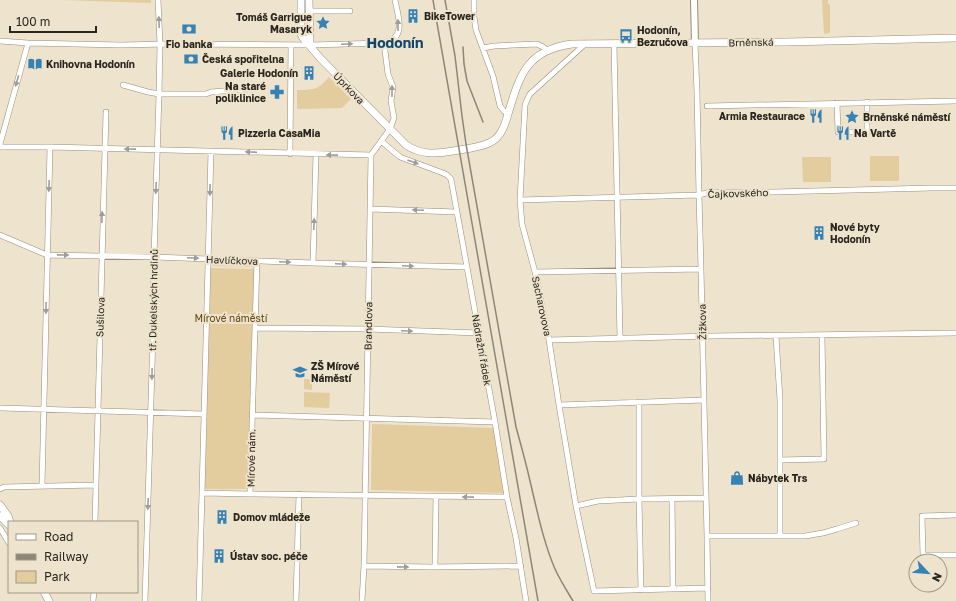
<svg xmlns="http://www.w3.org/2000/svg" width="956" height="601" viewBox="0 0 956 601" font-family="'Golos Text',sans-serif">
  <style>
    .green { fill: #e3cc9e }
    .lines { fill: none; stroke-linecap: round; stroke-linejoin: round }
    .minor-casing { stroke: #978d78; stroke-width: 6 }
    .tertiary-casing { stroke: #978d78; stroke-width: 8 }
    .secondary-casing { stroke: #978d78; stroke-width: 8 }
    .minor { stroke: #fff; stroke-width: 5 }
    .tertiary { stroke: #fff; stroke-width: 6 }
    .secondary { stroke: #fff; stroke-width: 7 }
    .rail { stroke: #8e8676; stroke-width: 1.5 }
    .oneway { fill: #9f9d9a }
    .labels { text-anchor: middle; stroke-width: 4; stroke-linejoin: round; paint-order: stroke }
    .poi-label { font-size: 10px; font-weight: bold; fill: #2a261e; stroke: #eee3cc; text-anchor: start }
    .street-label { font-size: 10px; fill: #2a261e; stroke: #eee3cc }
    .park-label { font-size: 10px; fill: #5e460c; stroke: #eee3cc }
    .district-label { font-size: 14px; font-weight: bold; fill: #114769; stroke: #eee3cc }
  </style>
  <rect width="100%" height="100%" fill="#eee3cc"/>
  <path class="green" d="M60 0H151V3L63 0Z
    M822 0H828V4L830 5V33L824 34Z
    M329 77 351 99 342 108 297 109V90C314 90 318 90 329 77Z
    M870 156H899V181H870Z
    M802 157H831V182H803Z
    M214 264 251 265 254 267 212 266Z
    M211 268 254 269 247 489H205Z
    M304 379H312V390L304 389Z
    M304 392 330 393 329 408 304 407Z
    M372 424 494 428 505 493 371 490Z"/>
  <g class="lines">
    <defs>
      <path id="minor" d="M474 0V17L476 30 493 76 500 106 504 111 508 114
        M310 11H350
        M0 41 28 43 121 45 167 44 310 45 384 43C407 38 398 16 395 0
        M695 43 697 92 699 195 701 269 707 536 708 601
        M585 44 530 94 527 100 525 105 520 200 522 224 535 272 549 340 559 405 576 506 594 591 708 588
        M614 44 620 338
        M483 48 494 46 537 44 543 47 547 50
        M123 85 148 92 159 94H206L211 92 248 89
        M837 103 838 132H867V102
        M707 106 956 101
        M381 141 400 157 443 173 447 175 451 179 495 422 507 497 516 538 526 601
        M0 144 28 43
        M0 147H50L371 155
        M211 151 202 493 250 494 257 261
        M290 154 291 45
        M520 200 699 195 710 192H774L931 188H956
        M370 209 457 212
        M0 235 47 255 154 257 313 263 467 267
        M313 263 316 154
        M535 272 701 269
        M255 328 368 329 479 333
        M776 336 780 400V535
        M549 340 713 336 956 333
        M639 402V499L641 590
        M559 405 704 400
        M0 408 204 414
        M252 415 495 422
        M780 460 824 459 822 335
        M42 486 50 147
        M0 489 4 487 96 485
        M250 494 507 497
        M672 499 673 589
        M576 506 598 501 639 499 706 498
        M956 515 922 516 923 555H956
        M95 522 106 112
        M0 528 9 543
        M707 536H805L823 533 837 529 856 523
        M364 566 431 567 521 566
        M435 567 436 496
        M93 601 94 592
        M145 601 153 334 154 257 159 94 160 44 158 0
        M199 601 202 493
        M296 601 299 494
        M362 601 364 566 371 155 390 129 394 118 391 101 393 87 388 74 384 43"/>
      <path id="tertiary" d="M694 0 695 43"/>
      <path id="secondary" d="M301 0V34L303 38 321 59 406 145C421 155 437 154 453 151 465 149 478 148 489 143 501 138 505 125 508 114 520 74 527 50 572 44L787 42 956 38
        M309 0 310 45
        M0 505 8 516 10 522
        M0 516 9 525
        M44 592 49 601"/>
    </defs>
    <use href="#minor" class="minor-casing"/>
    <use href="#tertiary" class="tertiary-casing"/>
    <use href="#secondary" class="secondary-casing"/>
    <use href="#minor" class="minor"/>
    <use href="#tertiary" class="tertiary"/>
    <use href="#secondary" class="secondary"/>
    <path class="rail" d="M433 0 538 601
      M445 0 455 56 462 116 466 144 516 427C521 445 526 463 530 481 537 510 543 541 555 569 560 580 567 591 573 601
      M463 47 464 64 467 81 483 122"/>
  </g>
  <defs><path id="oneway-solid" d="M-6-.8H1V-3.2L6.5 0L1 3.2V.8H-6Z"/></defs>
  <g class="oneway">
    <use href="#oneway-solid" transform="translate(159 22) rotate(-92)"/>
    <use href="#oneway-solid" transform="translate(398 25) rotate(-90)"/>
    <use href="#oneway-solid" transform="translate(347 44) rotate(-2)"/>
    <use href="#oneway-solid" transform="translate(17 81) rotate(106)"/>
    <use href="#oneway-solid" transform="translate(392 91) rotate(-90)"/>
    <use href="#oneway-solid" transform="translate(130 149) rotate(-179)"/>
    <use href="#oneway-solid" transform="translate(251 152) rotate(-178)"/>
    <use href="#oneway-solid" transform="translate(332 155) rotate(-179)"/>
    <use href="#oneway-solid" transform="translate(413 162) rotate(20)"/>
    <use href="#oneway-solid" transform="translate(49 186) rotate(92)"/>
    <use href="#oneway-solid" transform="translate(156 188) rotate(92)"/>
    <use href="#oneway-solid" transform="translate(210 190) rotate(91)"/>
    <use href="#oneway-solid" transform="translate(418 210) rotate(-178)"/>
    <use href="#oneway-solid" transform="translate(102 217) rotate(-89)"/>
    <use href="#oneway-solid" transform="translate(314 224) rotate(-88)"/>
    <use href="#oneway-solid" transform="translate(63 255) rotate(1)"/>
    <use href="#oneway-solid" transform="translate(193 258) rotate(2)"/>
    <use href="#oneway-solid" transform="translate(285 262) rotate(2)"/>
    <use href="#oneway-solid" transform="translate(341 264) rotate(2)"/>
    <use href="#oneway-solid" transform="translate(408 266) rotate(2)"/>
    <use href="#oneway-solid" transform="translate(46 308) rotate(91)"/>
    <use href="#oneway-solid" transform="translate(407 331) rotate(2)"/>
    <use href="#oneway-solid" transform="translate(152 374) rotate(91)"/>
    <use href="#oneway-solid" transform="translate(468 497) rotate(-179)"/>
    <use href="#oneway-solid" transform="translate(148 504) rotate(92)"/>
    <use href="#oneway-solid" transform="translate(403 567) rotate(1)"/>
  </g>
  <defs>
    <symbol id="building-bare" viewBox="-9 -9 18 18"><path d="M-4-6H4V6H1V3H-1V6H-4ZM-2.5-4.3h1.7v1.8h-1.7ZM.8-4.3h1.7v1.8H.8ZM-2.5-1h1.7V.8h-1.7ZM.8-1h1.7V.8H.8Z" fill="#3782b5" stroke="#eee3cc" stroke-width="2.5" paint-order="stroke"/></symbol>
    <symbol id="sight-bare" viewBox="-9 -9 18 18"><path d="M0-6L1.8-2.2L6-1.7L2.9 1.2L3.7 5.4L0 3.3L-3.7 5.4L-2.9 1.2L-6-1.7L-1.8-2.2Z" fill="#3782b5" stroke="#eee3cc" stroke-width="2.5" paint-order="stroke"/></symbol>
    <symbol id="bank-bare" viewBox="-9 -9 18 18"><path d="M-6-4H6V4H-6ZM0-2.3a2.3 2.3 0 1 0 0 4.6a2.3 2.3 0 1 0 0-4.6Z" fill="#3782b5" stroke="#eee3cc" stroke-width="2.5" paint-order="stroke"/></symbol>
    <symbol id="bus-bare" viewBox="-9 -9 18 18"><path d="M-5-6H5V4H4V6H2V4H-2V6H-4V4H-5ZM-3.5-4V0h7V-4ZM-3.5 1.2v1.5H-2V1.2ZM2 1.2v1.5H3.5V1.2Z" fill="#3782b5" stroke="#eee3cc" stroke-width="2.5" paint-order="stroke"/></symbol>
    <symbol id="library-bare" viewBox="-9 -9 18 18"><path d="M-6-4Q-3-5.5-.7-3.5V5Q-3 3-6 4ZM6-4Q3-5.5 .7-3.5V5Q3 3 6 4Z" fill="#3782b5" stroke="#eee3cc" stroke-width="2.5" paint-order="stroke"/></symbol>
    <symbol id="pharmacy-bare" viewBox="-9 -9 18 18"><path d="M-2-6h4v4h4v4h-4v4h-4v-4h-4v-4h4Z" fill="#3782b5" stroke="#eee3cc" stroke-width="2.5" paint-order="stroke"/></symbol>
    <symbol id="restaurant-bare" viewBox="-9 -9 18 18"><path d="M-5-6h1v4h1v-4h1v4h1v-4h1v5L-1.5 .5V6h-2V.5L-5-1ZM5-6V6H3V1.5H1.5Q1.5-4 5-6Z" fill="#3782b5" stroke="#eee3cc" stroke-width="2.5" paint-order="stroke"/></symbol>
    <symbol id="school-bare" viewBox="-9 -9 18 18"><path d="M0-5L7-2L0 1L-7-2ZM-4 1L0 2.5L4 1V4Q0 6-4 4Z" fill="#3782b5" stroke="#eee3cc" stroke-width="2.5" paint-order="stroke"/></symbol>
    <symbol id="shop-bare" viewBox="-9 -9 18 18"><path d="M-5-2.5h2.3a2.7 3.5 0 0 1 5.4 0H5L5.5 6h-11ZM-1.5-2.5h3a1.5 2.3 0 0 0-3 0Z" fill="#3782b5" stroke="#eee3cc" stroke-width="2.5" paint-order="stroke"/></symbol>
  </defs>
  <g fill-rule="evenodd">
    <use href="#building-bare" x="403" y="6" width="20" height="20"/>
    <use href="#sight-bare" x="313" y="13" width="20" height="20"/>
    <use href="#bank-bare" x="179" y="19" width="20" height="20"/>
    <use href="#bus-bare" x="616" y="26" width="20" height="20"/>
    <use href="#bank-bare" x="181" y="49" width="20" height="20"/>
    <use href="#library-bare" x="25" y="54" width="20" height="20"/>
    <use href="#building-bare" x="299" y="63" width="20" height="20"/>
    <use href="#pharmacy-bare" x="267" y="82" width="20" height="20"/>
    <use href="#restaurant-bare" x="806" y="106" width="20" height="20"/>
    <use href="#sight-bare" x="842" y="107" width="20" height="20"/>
    <use href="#restaurant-bare" x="217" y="123" width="20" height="20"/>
    <use href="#restaurant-bare" x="833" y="123" width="20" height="20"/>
    <use href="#building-bare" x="809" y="223" width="20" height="20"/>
    <use href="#school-bare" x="290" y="362" width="20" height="20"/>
    <use href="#shop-bare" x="727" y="468" width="20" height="20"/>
    <use href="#building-bare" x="212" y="507" width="20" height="20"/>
    <use href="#building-bare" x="209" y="546" width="20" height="20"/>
  </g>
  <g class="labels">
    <g class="poi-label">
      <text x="424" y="20">BikeTower</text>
      <text x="312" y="21" text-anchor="end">Tomáš Garrigue<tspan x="312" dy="12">Masaryk</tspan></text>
      <text x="637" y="34">Hodonín,<tspan x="637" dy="12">Bezručova</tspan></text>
      <text x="189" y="48" text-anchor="middle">Fio banka</text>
      <text x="202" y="63">Česká spořitelna</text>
      <text x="46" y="68">Knihovna Hodonín</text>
      <text x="298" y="77" text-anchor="end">Galerie Hodonín</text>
      <text x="266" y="90" text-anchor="end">Na staré<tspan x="266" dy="12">poliklinice</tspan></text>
      <text x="805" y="120" text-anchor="end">Armia Restaurace</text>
      <text x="863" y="121">Brněnské náměstí</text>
      <text x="238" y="137">Pizzeria CasaMia</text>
      <text x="854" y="137">Na Vartě</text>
      <text x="830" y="231">Nové byty<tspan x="830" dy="12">Hodonín</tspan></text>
      <text x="311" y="370">ZŠ Mírové<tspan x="311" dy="12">Náměstí</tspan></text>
      <text x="748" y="482">Nábytek Trs</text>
      <text x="233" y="521">Domov mládeže</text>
      <text x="230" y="560">Ústav soc. péče</text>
    </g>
    <g class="street-label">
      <text transform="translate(751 42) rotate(-1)" y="4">Brněnská</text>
      <text transform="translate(349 88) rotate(46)" y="4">Úprkova</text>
      <text transform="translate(738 193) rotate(-2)" y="4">Čajkovského</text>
      <text transform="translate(232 260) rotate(2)" y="4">Havlíčkova</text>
      <text transform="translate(153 300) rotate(-89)" y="4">tř. Dukelských hrdinů</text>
      <text transform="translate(542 306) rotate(78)" y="4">Sacharovova</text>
      <text transform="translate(100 317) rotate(-88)" y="4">Sušilova</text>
      <text transform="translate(702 322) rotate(-91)" y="4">Žižkova</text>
      <text transform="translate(368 326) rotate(-89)" y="4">Brandlova</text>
      <text transform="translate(482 350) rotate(80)" y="4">Nádražní řádek</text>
      <text transform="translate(251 458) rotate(-89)" y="4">Mírové nám.</text>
    </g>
    <g class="park-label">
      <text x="231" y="322">Mírové náměstí</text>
    </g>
    <g class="district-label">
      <text x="395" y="48">Hodonín</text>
    </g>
  </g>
  <rect x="8" y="521" width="130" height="72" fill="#eee3cc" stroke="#a09786"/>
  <rect x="16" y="534" width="20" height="6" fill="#ffffff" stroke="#a09786"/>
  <text x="44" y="541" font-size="12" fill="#2a261e">Road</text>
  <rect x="16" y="554" width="20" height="6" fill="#8e8676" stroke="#a09786"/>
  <text x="44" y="561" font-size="12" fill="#2a261e">Railway</text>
  <rect x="16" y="571" width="20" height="12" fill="#e3cc9e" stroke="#a09786"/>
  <text x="44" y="581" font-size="12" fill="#2a261e">Park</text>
  <g transform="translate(928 573) rotate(116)"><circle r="19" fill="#eee3cc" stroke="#a09786"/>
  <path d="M0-3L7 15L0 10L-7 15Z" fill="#3782b5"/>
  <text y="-6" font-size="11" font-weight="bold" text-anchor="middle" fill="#2a261e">N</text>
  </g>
  <path d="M10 26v6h86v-6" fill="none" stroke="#2a261e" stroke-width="2"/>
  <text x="16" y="26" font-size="12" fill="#2a261e" stroke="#eee3cc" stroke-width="3" paint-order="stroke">100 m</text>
</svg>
